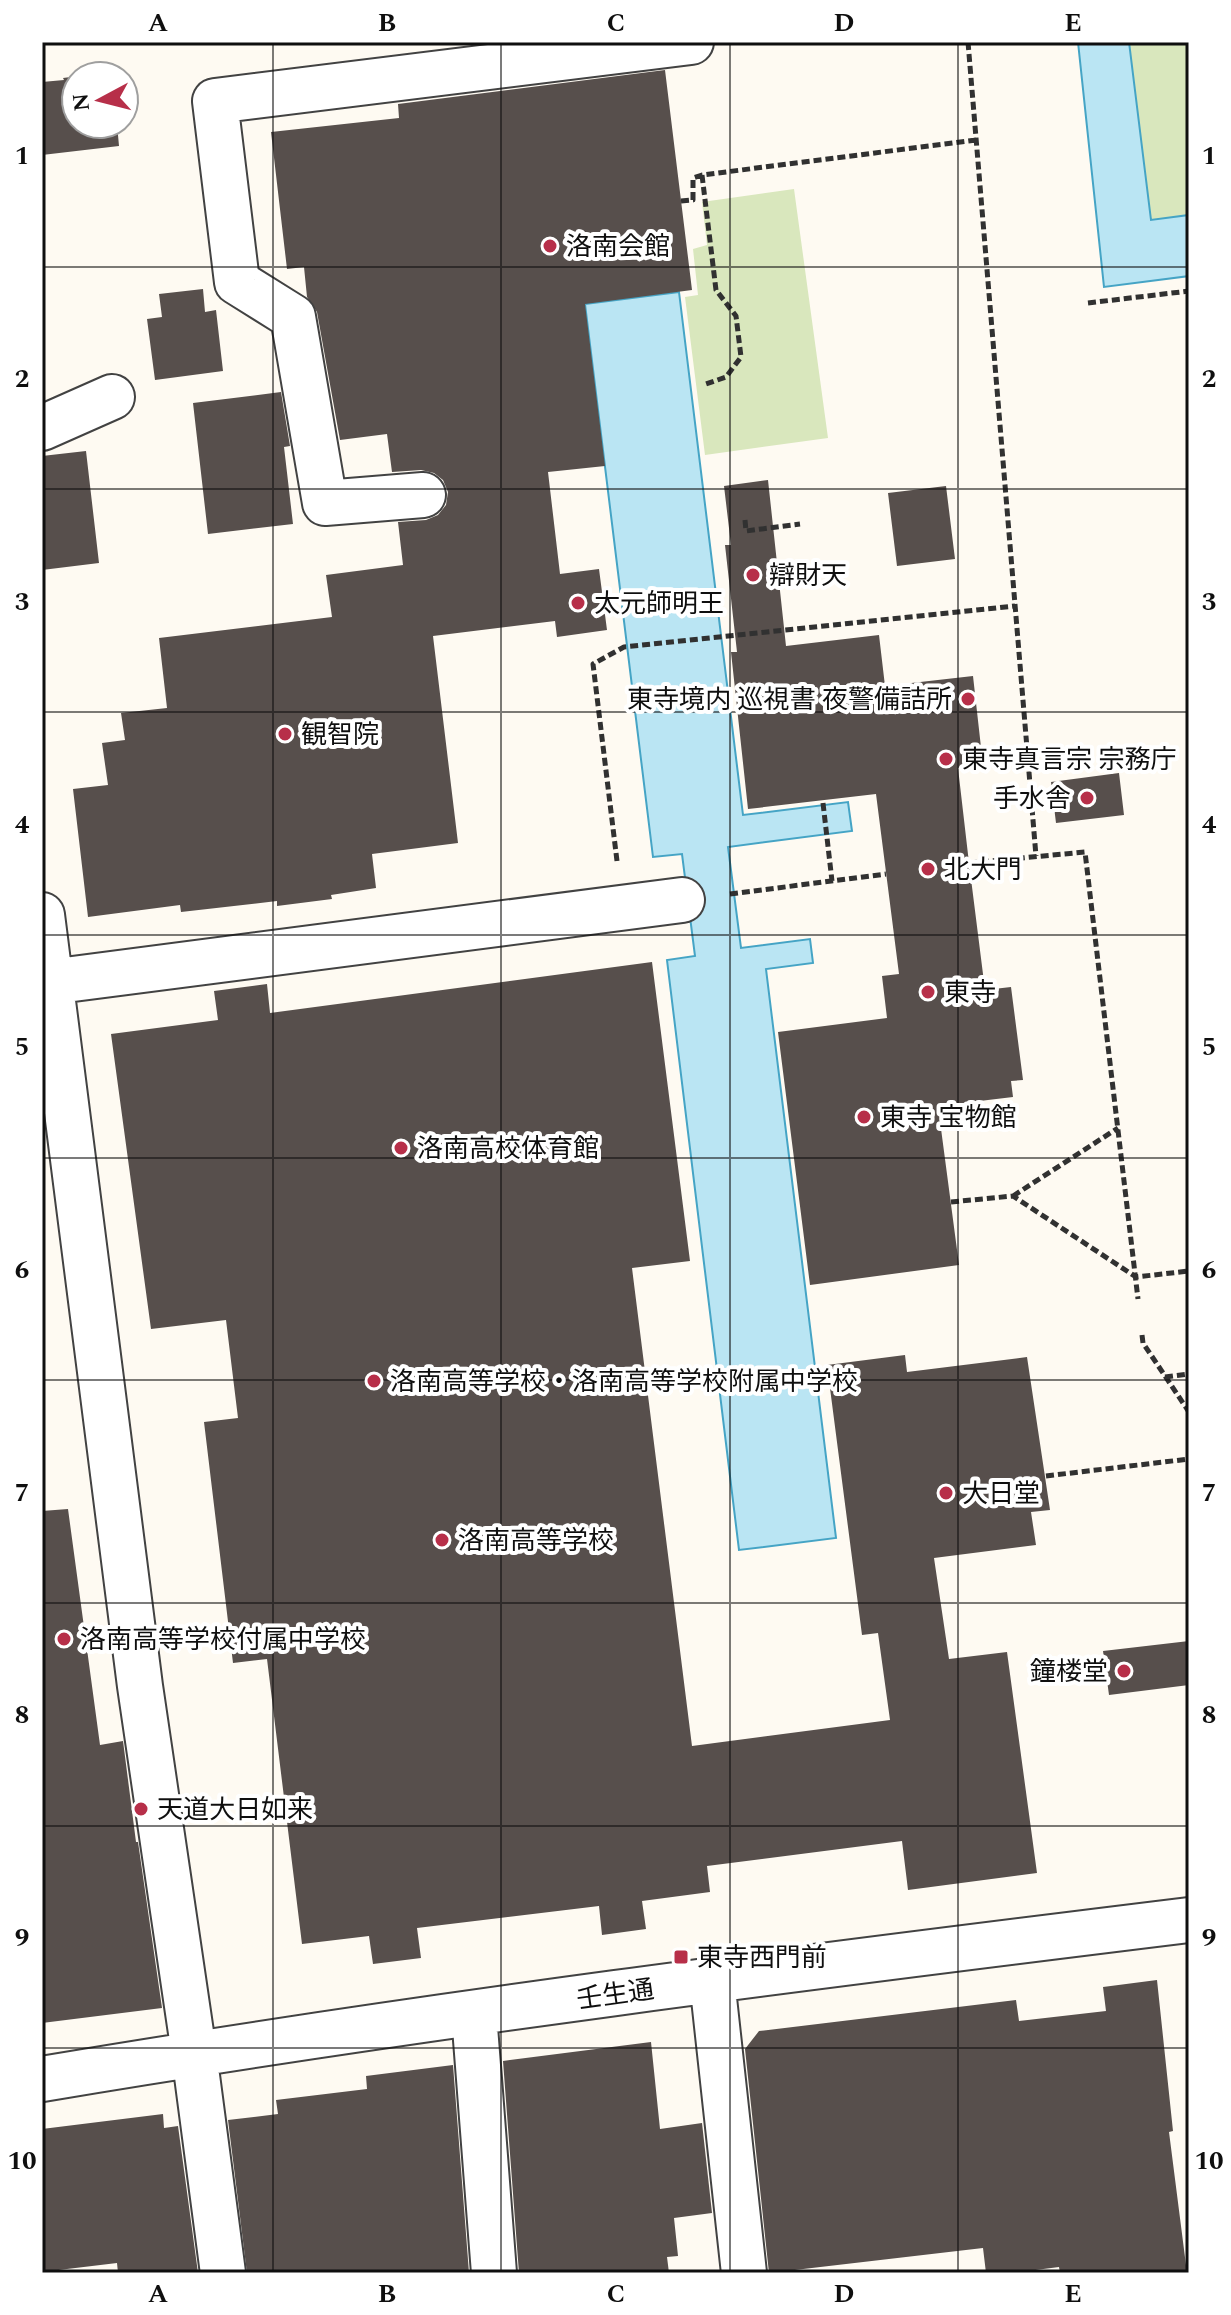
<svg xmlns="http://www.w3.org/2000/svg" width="1231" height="2315" viewBox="0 0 1231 2315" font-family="Spectral,'Noto Sans JP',serif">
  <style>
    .green { fill: #d9e7bd }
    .water { fill: #bae5f3; stroke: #45a4c5; stroke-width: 2 }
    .building { fill: #574f4c }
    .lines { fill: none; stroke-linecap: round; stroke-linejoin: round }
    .minor-casing { stroke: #424242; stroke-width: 48 }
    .path { stroke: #313131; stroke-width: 5; stroke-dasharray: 8 4; stroke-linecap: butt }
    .minor { stroke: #fff; stroke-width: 44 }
    .grid { fill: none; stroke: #0f0f0f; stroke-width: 2; stroke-opacity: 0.55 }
    .poi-dot { fill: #b72f49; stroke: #fff; stroke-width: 3 }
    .labels { text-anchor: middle; stroke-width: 8; stroke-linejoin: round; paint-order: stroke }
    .poi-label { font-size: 26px; fill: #0f0f0f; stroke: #fff; text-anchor: start }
    .street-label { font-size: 26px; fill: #0f0f0f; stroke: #fff }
    .neatline { fill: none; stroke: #0f0f0f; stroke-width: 3 }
    .grid-label { font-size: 26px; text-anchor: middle; font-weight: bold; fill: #0f0f0f }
  </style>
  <rect width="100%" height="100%" fill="#fefaf2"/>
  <path class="green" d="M1129 42H1189V215L1151 220Z
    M794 189 828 438 705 455 685 297 698 295 693 249 707 245 702 202Z"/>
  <path class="water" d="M1078 42H1129L1151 220 1189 215V276L1104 287Z
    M679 292 743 815 848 802 852 831 728 847 741 948 810 939 813 963 766 969 836 1538 739 1550 667 960 695 956 682 854 653 857 585 304Z"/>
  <path class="building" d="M665 70 692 290 585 304 605 466 548 472 560 574 599 569 607 630 557 637 555 621 433 636 458 843 372 854 376 888 331 895 332 899 277 906V901L181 912 180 905 88 917 73 789 108 785 102 743 125 740 121 713 167 708 159 638 332 617 326 575 403 565 398 522 426 520 438 515 446 505 448 492 443 480 434 473 421 470 392 472 387 434 340 440 317 312 307 297 304 267 287 269 271 132 399 118 398 104Z
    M110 72 111 76H76V124H117L119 146 42 155V82L64 80 63 78Z
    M203 289 205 312 216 310 223 371 155 380 147 319 162 317 159 294Z
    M281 392 290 446 284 447 293 524 208 534 193 403Z
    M86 451 99 563 42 570V456Z
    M768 480 786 646 879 635 885 686 973 676 983 765 958 768 969 863 985 990 1011 987 1023 1080 1011 1081 1013 1097 938 1106 959 1265 810 1285 778 1032 887 1018 882 976 899 974 876 794 748 809 731 652H737L725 545H731L724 486Z
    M946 486 955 559 897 566 888 493Z
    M1119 773 1124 815 1056 823 1051 782Z
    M652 962 690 1261 632 1268 692 1746 890 1720 878 1633 862 1635 827 1365 905 1355 907 1372 1027 1357 1050 1510 1031 1512 1036 1545 934 1558 949 1659 1007 1652 1037 1873 908 1890 902 1841 707 1866 710 1892 642 1901 646 1929 602 1935 599 1906 417 1928 421 1958 373 1964 369 1936 302 1944 267 1659 233 1663 204 1422 238 1418 226 1320 151 1329 111 1034 218 1020 214 991 267 984 270 1013Z
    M68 1509 100 1745 123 1741 136 1842H138L162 2008 42 2023V1511Z
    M1189 1641V1685L1109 1695 1103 1651Z
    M1157 1980 1173 2131 1169 2132 1187 2273H1060L1059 2267 1011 2273H986L983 2248 769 2273 745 2049 759 2031 1016 2000 1019 2021 1106 2011 1103 1987Z
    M651 2042 660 2129 702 2123 712 2213 674 2218 678 2256 667 2257 669 2273H519L503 2061Z
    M453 2065 469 2273H247L228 2120 278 2114 276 2100 367 2089 366 2076Z
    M163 2114 164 2128 178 2126 198 2273H118L117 2263 42 2272V2129Z"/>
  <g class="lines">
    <defs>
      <path id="minor" d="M42 428 112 397
        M423 495 325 503 293 317 237 282 215 101 691 42
        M42 915 140 1686 194 2053 223 2273
        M42 983 682 900
        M712 1980 744 2273
        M474 2014 494 2273
        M42 2079C423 2015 806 1967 1189 1920"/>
    </defs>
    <use href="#minor" class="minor-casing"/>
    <path class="path" d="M968 42 1036 856
      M702 175 716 290 736 316 741 357 726 377 706 384
      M681 201 693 200V178L702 175 976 140
      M1088 303 1189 291
      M745 520 746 531 800 524
      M823 803 832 881
      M617 861 593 664 624 647 1015 606
      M969 863 1085 852 1138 1299
      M730 894 886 874
      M1013 1196 1118 1128
      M951 1202 1013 1196 1136 1277 1189 1271
      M1142 1335 1143 1343 1189 1412
      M1165 1377 1189 1374
      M1046 1476 1189 1459"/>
    <use href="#minor" class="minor"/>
  </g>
  <path class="grid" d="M273 42V2273M501 42V2273M730 42V2273M958 42V2273M42 267H1189M42 489H1189M42 712H1189M42 935H1189M42 1158H1189M42 1380H1189M42 1603H1189M42 1826H1189M42 2048H1189"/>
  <g class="poi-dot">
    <circle cx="550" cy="246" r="8"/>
    <circle cx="753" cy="575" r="8"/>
    <circle cx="578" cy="603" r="8"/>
    <circle cx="968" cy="699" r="8"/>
    <circle cx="285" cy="734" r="8"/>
    <circle cx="946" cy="759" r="8"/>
    <circle cx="1087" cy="798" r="8"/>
    <circle cx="928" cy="869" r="8"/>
    <circle cx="928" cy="992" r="8"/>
    <circle cx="864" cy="1117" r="8"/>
    <circle cx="401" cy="1148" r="8"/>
    <circle cx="374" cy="1381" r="8"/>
    <circle cx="946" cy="1493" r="8"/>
    <circle cx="442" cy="1540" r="8"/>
    <circle cx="64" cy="1639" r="8"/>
    <circle cx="1124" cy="1671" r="8"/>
    <circle cx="141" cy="1809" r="8"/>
    <rect x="673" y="1949" width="16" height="16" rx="4"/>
  </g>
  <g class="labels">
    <g class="poi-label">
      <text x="566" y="255">洛南会館</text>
      <text x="769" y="584">辯財天</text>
      <text x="594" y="612">太元師明王</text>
      <text x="952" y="708" text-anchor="end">東寺境内 巡視書 夜警備詰所</text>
      <text x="301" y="743">観智院</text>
      <text x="962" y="768">東寺真言宗 宗務庁</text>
      <text x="1071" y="807" text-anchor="end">手水舎</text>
      <text x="944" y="878">北大門</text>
      <text x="944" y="1001">東寺</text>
      <text x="880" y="1126">東寺 宝物館</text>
      <text x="417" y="1157">洛南高校体育館</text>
      <text x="390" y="1390">洛南高等学校・洛南高等学校附属中学校</text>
      <text x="962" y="1502">大日堂</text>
      <text x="458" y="1549">洛南高等学校</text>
      <text x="80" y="1648">洛南高等学校付属中学校</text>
      <text x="1108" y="1680" text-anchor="end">鐘楼堂</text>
      <text x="157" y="1818">天道大日如来</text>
      <text x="697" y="1966">東寺西門前</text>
    </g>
    <g class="street-label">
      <text transform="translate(615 1994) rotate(-8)" y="9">壬生通</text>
    </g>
  </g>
  <rect width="1231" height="2315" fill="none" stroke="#ffffff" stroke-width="88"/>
  <g transform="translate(100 100) rotate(263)"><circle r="38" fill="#ffffff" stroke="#9f9f9f" stroke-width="2"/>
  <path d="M0-6L14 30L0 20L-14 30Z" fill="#b72f49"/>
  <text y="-12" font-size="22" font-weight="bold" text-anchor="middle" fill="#0f0f0f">N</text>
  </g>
  <rect x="44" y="44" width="1143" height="2227" class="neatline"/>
  <g class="grid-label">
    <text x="158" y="31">A</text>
    <text x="387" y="31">B</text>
    <text x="616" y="31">C</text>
    <text x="844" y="31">D</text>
    <text x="1073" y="31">E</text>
    <text x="22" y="164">1</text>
    <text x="1209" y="164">1</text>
    <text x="22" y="387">2</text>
    <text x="1209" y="387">2</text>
    <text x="22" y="610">3</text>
    <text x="1209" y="610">3</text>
    <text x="22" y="833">4</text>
    <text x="1209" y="833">4</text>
    <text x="22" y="1055">5</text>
    <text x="1209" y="1055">5</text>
    <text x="22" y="1278">6</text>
    <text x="1209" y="1278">6</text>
    <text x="22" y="1501">7</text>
    <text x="1209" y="1501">7</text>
    <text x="22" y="1723">8</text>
    <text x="1209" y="1723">8</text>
    <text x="22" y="1946">9</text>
    <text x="1209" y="1946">9</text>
    <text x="22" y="2169">10</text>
    <text x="1209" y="2169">10</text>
    <text x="158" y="2302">A</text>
    <text x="387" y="2302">B</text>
    <text x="616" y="2302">C</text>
    <text x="844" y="2302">D</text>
    <text x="1073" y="2302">E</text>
  </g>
</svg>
